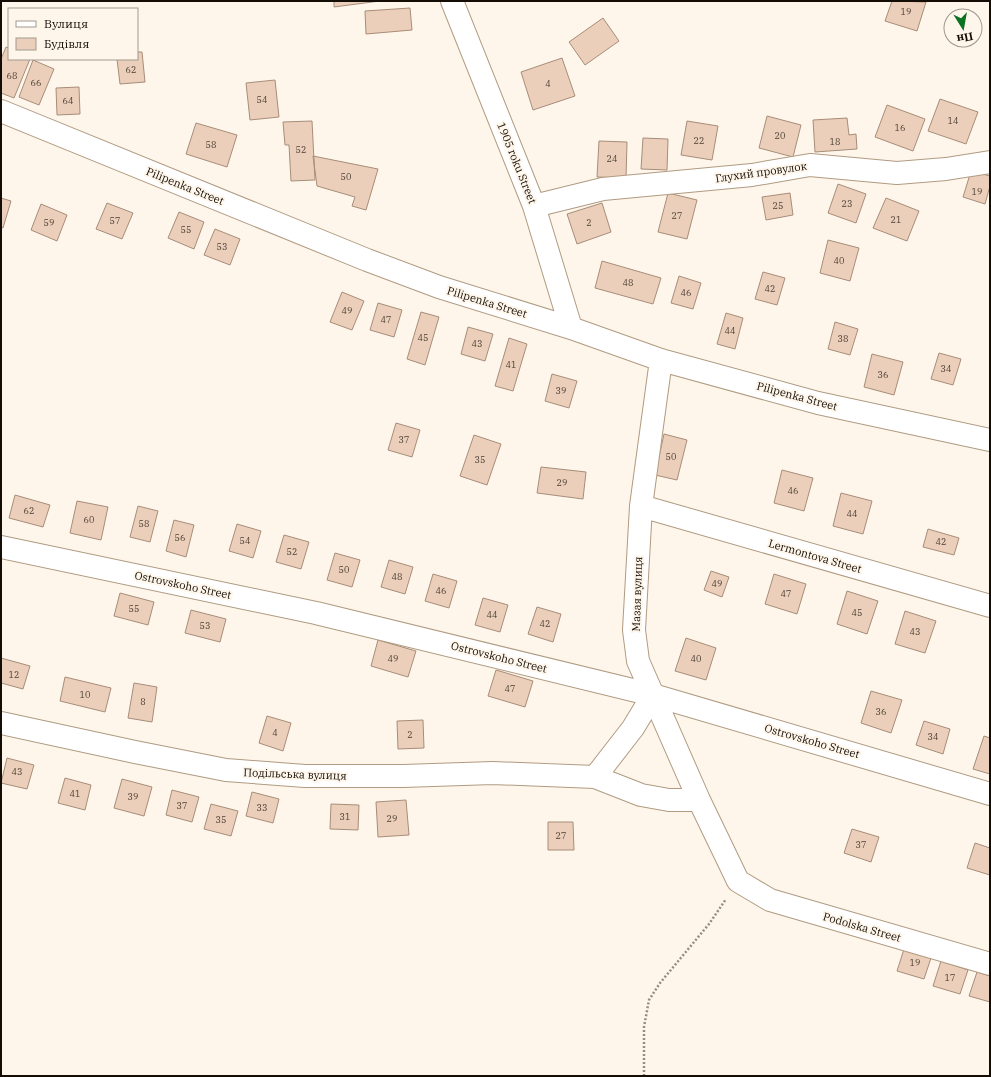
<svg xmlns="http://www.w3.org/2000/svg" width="991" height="1077" viewBox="0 0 991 1077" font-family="'IBM Plex Serif',serif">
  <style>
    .building { fill: #ebcfba; stroke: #a78d79 }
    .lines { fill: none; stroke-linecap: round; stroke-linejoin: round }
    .minor-casing { stroke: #b09b82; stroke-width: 24 }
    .path { stroke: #948c82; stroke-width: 2.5; stroke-dasharray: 2 2; stroke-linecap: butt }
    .minor { stroke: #fff; stroke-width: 22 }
    .labels { text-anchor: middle; stroke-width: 4; stroke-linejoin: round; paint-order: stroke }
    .number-label { font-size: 9px; fill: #4a3e32 }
    .street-label { font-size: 11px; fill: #140d05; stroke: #fff6eb }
  </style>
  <rect width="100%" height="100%" fill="#fff6eb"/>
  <path class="building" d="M334 1H380L334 7Z
    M892 1 926 2 917 31 885 21Z
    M410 8 412 30 366 34 365 11Z
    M603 18 619 41 585 65 569 42Z
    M6 47 9 48V59H30L14 98 1 93V59Z
    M137 52H142L145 82 120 84 117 59H137Z
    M562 58 575 96 533 110 521 72Z
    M33 60 54 69 39 105 19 97Z
    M275 80 279 117 250 120 246 83Z
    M79 87 80 114 57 115 56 88Z
    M940 99 978 112 966 144 928 131Z
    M887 105 925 119 913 151 875 137Z
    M767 116 801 125 793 157 759 148Z
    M847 118 849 135 856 134 857 149 815 152 813 120Z
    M312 121 315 180 291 181 289 145H285L283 122Z
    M687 121 718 126 712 160 681 155Z
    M196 123 237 135 227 167 186 154Z
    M643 138 668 139 667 170 641 169Z
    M599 141 627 142 626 178 597 177Z
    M313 156 378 169 366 210 352 206 355 197 317 186Z
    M971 171 990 176V186L985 204 963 197Z
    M838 184 866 194 856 223 828 213Z
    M668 193 697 200 687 239 658 232Z
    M790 193 793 215 766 220 762 197Z
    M1 198 11 201 3 228 1 227Z
    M886 198 919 211 907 241 873 228Z
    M107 203 133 213 122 239 96 229Z
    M602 203 611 232 577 244 567 214Z
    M41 204 67 215 57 241 31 230Z
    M179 212 204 222 194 249 168 238Z
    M215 229 240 239 230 265 204 255Z
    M828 240 859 248 850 281 820 273Z
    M602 261 661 278 653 304 595 288Z
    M763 272 785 278 777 305 755 299Z
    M679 276 701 283 693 309 671 303Z
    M342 292 364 301 352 330 330 322Z
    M378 303 402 310 394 337 370 330Z
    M421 312 439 317 425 365 407 359Z
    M726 313 743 318 735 349 717 344Z
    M835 322 858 329 850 355 828 349Z
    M468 327 493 334 485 361 461 354Z
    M509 338 527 344 513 391 495 386Z
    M939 353 961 359 953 385 931 379Z
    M872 354 903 362 894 395 864 387Z
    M552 374 577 381 569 408 545 401Z
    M396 423 420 430 412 457 388 450Z
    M664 434 687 440 677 480 655 475Z
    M474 435 501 444 487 485 460 476Z
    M541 467 586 472 583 499 537 493Z
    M782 470 813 478 804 511 774 503Z
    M841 493 872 501 863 534 833 526Z
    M15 495 50 505 43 527 9 518Z
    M77 501 108 507 101 540 70 533Z
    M138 506 158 511 150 542 130 537Z
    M174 520 194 525 186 557 166 551Z
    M237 524 261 531 253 558 229 551Z
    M928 529 959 538 954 555 923 547Z
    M284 535 309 542 301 569 276 562Z
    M335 553 360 560 352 587 327 580Z
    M389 560 413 567 405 594 381 587Z
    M711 571 729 577 722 597 704 590Z
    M433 574 457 581 449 608 425 601Z
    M774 574 806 584 797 614 765 604Z
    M847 591 878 601 867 634 837 624Z
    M120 593 154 602 148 625 114 616Z
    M483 598 508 605 500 632 475 625Z
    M537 607 561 614 553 642 528 634Z
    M191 610 226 619 220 642 185 633Z
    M905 611 936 621 925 653 895 644Z
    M686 638 716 648 706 680 675 671Z
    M378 640 416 651 408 677 371 666Z
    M1 658 30 666 23 689 1 683Z
    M496 670 533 681 525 707 488 696Z
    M65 677 111 688 105 712 60 701Z
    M134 683 157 687 152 722 128 718Z
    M871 691 902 700 891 733 861 723Z
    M267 716 291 723 283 751 259 743Z
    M423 720 424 748 398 749 397 721Z
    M924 721 950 729 943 754 916 745Z
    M984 736 990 738V774L973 769Z
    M7 758 34 765 27 789 1 783Z
    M65 778 91 785 85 810 58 803Z
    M122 779 152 787 144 816 114 808Z
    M172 790 199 797 192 822 166 815Z
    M252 792 279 799 273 823 246 816Z
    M406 800 409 835 378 837 376 802Z
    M211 804 238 811 231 836 204 829Z
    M331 804 359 805 358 830 330 829Z
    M548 822H573L574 850H548Z
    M852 829 879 837 871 862 844 853Z
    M975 843 990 848V875L967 868Z
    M905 946 932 955 924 979 897 971Z
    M941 961 968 970 960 994 933 986Z
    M977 972 990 976V1002L969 996Z"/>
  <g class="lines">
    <defs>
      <path id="minor" d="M452 1 534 206 571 328
        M1 111 367 260 439 287 571 328 661 360 818 403 990 440
        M534 206 603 189 752 175 810 165 897 173 946 169 990 162
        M661 360 641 506 634 630 638 661 699 800 738 881 770 900 990 964
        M641 506 990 606
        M1 547 316 613 653 695 990 794
        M1 723 135 752 226 770 305 776H403L493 773 595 777 641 795 669 800H699
        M595 777 633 728 653 695"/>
    </defs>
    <use href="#minor" class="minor-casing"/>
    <path class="path" d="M644 1076V1027L649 1000 660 983 709 924 726 899"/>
    <use href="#minor" class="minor"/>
  </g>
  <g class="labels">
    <g class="number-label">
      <text x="906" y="15">19</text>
      <text x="131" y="73">62</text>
      <text x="12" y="79">68</text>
      <text x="36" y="86">66</text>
      <text x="548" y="87">4</text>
      <text x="262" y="103">54</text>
      <text x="68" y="104">64</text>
      <text x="953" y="124">14</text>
      <text x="900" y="131">16</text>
      <text x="780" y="139">20</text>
      <text x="699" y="144">22</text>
      <text x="835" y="145">18</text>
      <text x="211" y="148">58</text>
      <text x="301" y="153">52</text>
      <text x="612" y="162">24</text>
      <text x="346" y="180">50</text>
      <text x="977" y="195">19</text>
      <text x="847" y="207">23</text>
      <text x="778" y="209">25</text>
      <text x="677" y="219">27</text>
      <text x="896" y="223">21</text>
      <text x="115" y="224">57</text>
      <text x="49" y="226">59</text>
      <text x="589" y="226">2</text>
      <text x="186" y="233">55</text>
      <text x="222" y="250">53</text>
      <text x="839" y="264">40</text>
      <text x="628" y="286">48</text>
      <text x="770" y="292">42</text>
      <text x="686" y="296">46</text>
      <text x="347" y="314">49</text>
      <text x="386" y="323">47</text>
      <text x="730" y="334">44</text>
      <text x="423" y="341">45</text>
      <text x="843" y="342">38</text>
      <text x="477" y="347">43</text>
      <text x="511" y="368">41</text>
      <text x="946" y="372">34</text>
      <text x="883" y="378">36</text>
      <text x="561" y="394">39</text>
      <text x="404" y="443">37</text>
      <text x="671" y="460">50</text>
      <text x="480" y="463">35</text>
      <text x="562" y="486">29</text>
      <text x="793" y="494">46</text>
      <text x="29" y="514">62</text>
      <text x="852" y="517">44</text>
      <text x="89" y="523">60</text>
      <text x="144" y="527">58</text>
      <text x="180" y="541">56</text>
      <text x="245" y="544">54</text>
      <text x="941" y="545">42</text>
      <text x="292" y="555">52</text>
      <text x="344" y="573">50</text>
      <text x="397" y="580">48</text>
      <text x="717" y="587">49</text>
      <text x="441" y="594">46</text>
      <text x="786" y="597">47</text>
      <text x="134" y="612">55</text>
      <text x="857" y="616">45</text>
      <text x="492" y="618">44</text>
      <text x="545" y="627">42</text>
      <text x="205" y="629">53</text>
      <text x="915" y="635">43</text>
      <text x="393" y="662">49</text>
      <text x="696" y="662">40</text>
      <text x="14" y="678">12</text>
      <text x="510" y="692">47</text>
      <text x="85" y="698">10</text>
      <text x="143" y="705">8</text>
      <text x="881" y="715">36</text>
      <text x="275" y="736">4</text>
      <text x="410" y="738">2</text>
      <text x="933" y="740">34</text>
      <text x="17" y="775">43</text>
      <text x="75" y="797">41</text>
      <text x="133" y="800">39</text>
      <text x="182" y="809">37</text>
      <text x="262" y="811">33</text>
      <text x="345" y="820">31</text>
      <text x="392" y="822">29</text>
      <text x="221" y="823">35</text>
      <text x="561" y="839">27</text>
      <text x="861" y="848">37</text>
      <text x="915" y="966">19</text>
      <text x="950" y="981">17</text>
    </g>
    <g class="street-label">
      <text transform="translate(517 163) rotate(68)" y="4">1905 roku Street</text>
      <text transform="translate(761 172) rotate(-8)" y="4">Глухий провулок</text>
      <text transform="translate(185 186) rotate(22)" y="4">Pilipenka Street</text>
      <text transform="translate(487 302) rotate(17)" y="4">Pilipenka Street</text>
      <text transform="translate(797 396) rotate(15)" y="4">Pilipenka Street</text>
      <text transform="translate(815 556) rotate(16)" y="4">Lermontova Street</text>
      <text transform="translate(183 585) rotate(12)" y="4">Ostrovskoho Street</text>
      <text transform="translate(637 594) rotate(-88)" y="4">Мазая вулиця</text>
      <text transform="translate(499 657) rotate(14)" y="4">Ostrovskoho Street</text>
      <text transform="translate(812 741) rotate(16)" y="4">Ostrovskoho Street</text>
      <text transform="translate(295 774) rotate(2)" y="4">Подільська вулиця</text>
      <text transform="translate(862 927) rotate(16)" y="4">Podolska Street</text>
    </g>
  </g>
  <rect width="991" height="1077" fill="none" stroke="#140d05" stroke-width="4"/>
  <rect x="8" y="8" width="130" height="52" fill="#fff6eb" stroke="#a1998f"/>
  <rect x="16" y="21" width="20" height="6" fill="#ffffff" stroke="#a1998f"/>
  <text x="44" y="28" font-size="12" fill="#140d05">Вулиця</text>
  <rect x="16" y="38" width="20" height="12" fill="#ebcfba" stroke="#a1998f"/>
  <text x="44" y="48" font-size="12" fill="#140d05">Будівля</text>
  <g transform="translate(963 28) rotate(169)"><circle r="19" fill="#fff6eb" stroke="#a1998f"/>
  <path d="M0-3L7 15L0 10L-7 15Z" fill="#0b7222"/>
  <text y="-6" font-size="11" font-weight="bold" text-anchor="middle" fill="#140d05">Пн</text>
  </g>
</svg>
